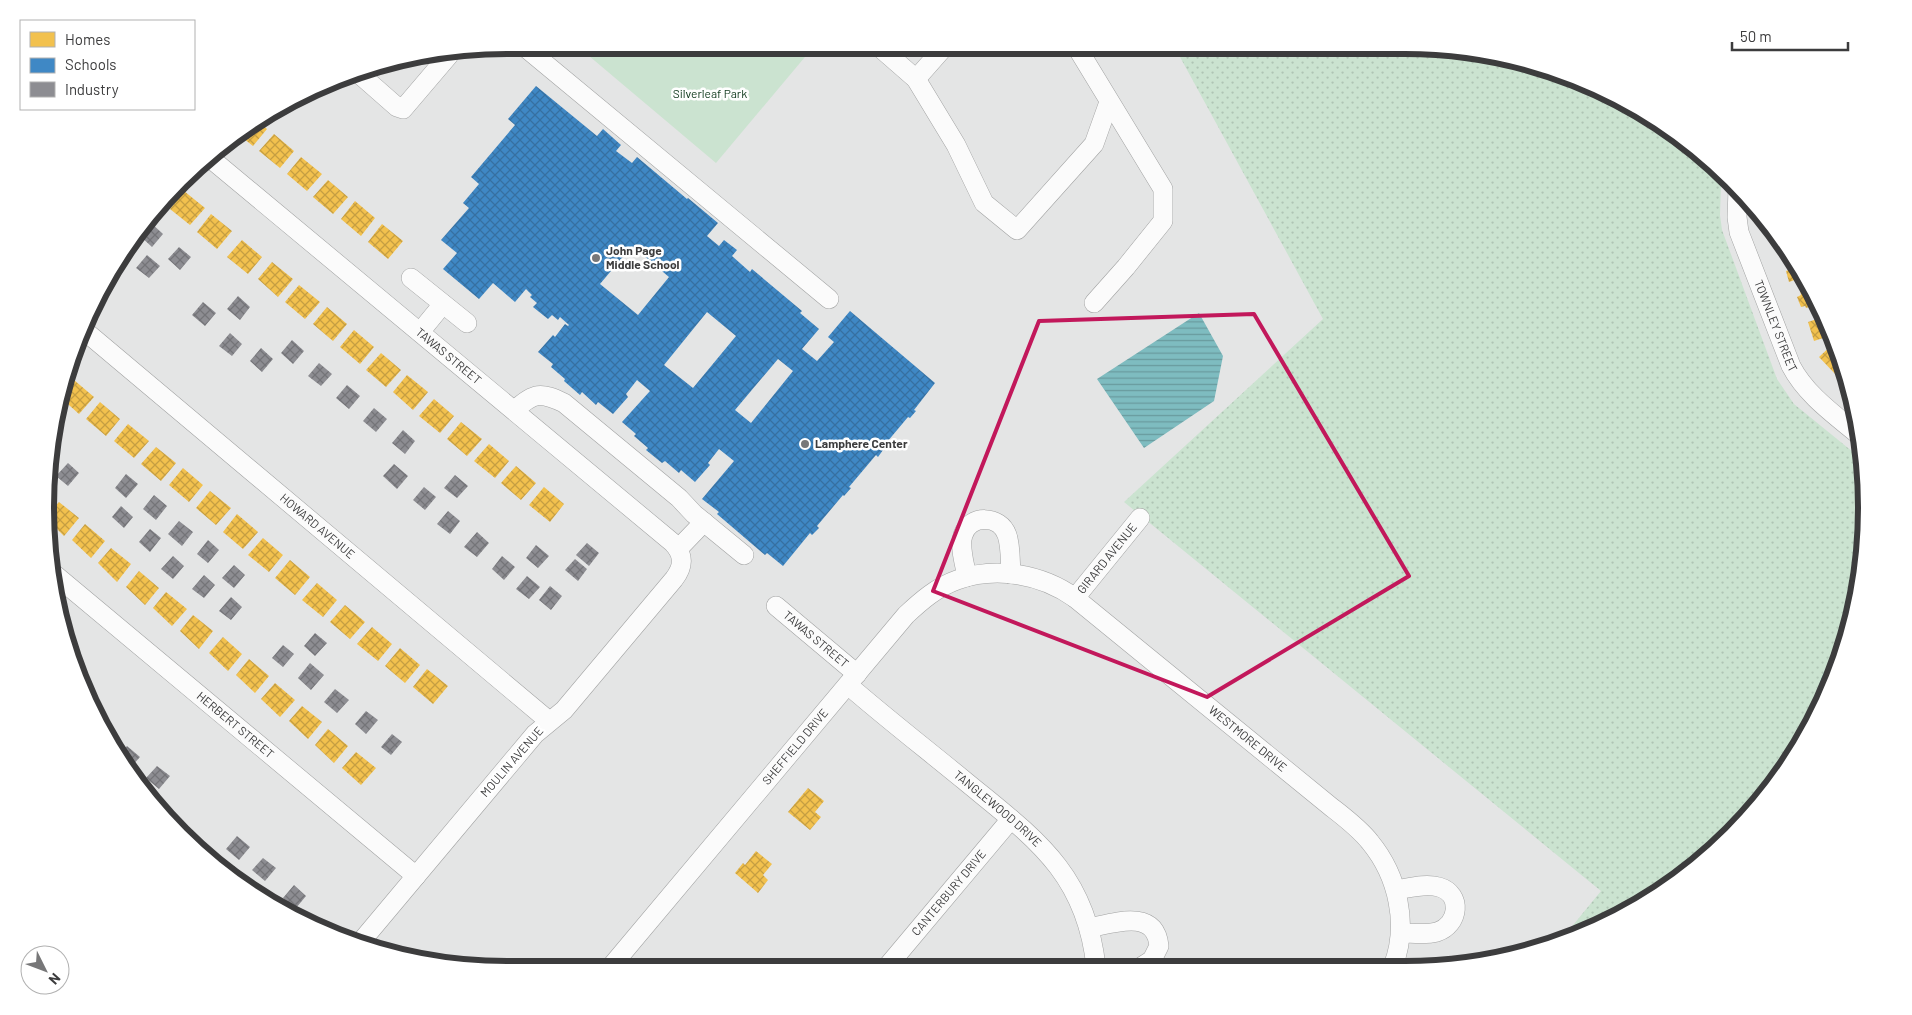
<svg xmlns="http://www.w3.org/2000/svg" width="1912" height="1015" viewBox="0 0 1912 1015" font-family="Barlow,sans-serif">
  <style>
    .grass { fill: url(#grass-dots) }
    .park { fill: #cbe3d0 }
    .water { fill: url(#water-rules) }
    .homes { fill: url(#homes-cross-hatch) }
    .schools { fill: url(#schools-cross-hatch); fill-rule: evenodd }
    .industry { fill: url(#industry-cross-hatch) }
    .lines { fill: none; stroke-linecap: round; stroke-linejoin: round }
    .minor-casing { stroke: #a1a2a2; stroke-width: 20 }
    .minor { stroke: #fbfbfb; stroke-width: 19 }
    .marked { fill: none; stroke: #c2185b; stroke-width: 4; stroke-linejoin: round }
    .poi-dot { fill: #777778; stroke: #fff; stroke-width: 2 }
    .labels { text-anchor: middle; stroke-width: 5; stroke-linejoin: round; paint-order: stroke }
    .park-label { font-size: 12px; fill: #0d371a; stroke: #fff }
    .poi-label { font-size: 12px; font-weight: bold; fill: #3c3c3d; stroke: #fff; text-anchor: start }
    .street-label { font-size: 12px; fill: #3c3c3d; stroke: #fff }
    .rim { fill: none; stroke: #3c3c3d; stroke-width: 6 }
  </style>
  <defs>
    <pattern id="grass-dots" width="8" height="8" patternUnits="userSpaceOnUse" patternTransform="scale(1.25)"><rect width="8" height="8" fill="#cbe3d0"/><path d="M2 2h.1M6 6h.1" fill="none" stroke="#afc4b4" stroke-width="1.8" stroke-linecap="round"/></pattern>
    <pattern id="water-rules" width="6" height="5" patternUnits="userSpaceOnUse" patternTransform="scale(1.25)"><rect width="6" height="5" fill="#7ebcc0"/><path d="M0 2.5h6" fill="none" stroke="#689a9d"/></pattern>
    <pattern id="homes-cross-hatch" width="8" height="8" patternUnits="userSpaceOnUse" patternTransform="scale(1.25)"><rect width="8" height="8" fill="#f2c14e"/><path d="M0 0l8 8M0 8l8-8" fill="none" stroke="#c59e42"/></pattern>
    <pattern id="schools-cross-hatch" width="8" height="8" patternUnits="userSpaceOnUse" patternTransform="scale(1.25)"><rect width="8" height="8" fill="#3f88c5"/><path d="M0 0l8 8M0 8l8-8" fill="none" stroke="#3670a1"/></pattern>
    <pattern id="industry-cross-hatch" width="8" height="8" patternUnits="userSpaceOnUse" patternTransform="scale(1.25)"><rect width="8" height="8" fill="#8d8d92"/><path d="M0 0l8 8M0 8l8-8" fill="none" stroke="#747478"/></pattern>
  </defs>
  <rect width="100%" height="100%" fill="#e4e5e5"/>
  <path class="grass" d="M1174 46H1434L1524 61 1609 93 1631 106 1721 184 1720 215 1722 230 1777 379 1794 404 1864 461 1866 538 1851 627 1819 712 1752 812 1686 875 1581 935 1560 941 1601 891 1124 502 1323 319Z"/>
  <path class="park" d="M576 45H815L716 163Z"/>
  <path class="water" d="M1199 313 1223 356 1214 401 1144 448 1097 379Z
    M1842 651 1819 712C1811 694 1826 660 1842 651Z"/>
  <path class="homes" d="M260 123 267 129 253 146 238 134Z
    M274 134 294 151 280 168 259 151Z
    M301 157 322 174 307 191 287 174Z
    M328 180 348 197 333 214 313 197Z
    M184 191 205 208 190 225 170 209Z
    M355 201 375 218 361 236 341 219Z
    M211 214 232 231 217 249 197 232Z
    M382 224 403 241 388 259 368 242Z
    M1771 229 1784 247 1776 249Z
    M242 240 262 257 248 274 227 257Z
    M1794 261 1805 277 1806 279 1798 281 1797 279 1789 282 1786 271 1794 268 1792 262Z
    M272 262 293 279 278 297 258 279Z
    M299 285 320 302 305 319 285 302Z
    M1810 286 1818 304 1806 308 1805 306 1801 307 1797 297 1801 295 1800 290Z
    M327 307 347 324 333 341 313 324Z
    M1823 317 1832 335 1814 341 1808 322Z
    M354 330 374 347 360 364 340 347Z
    M1834 343 1843 359 1845 371 1838 377 1819 357Z
    M381 353 401 370 386 387 366 370Z
    M407 375 428 392 413 410 393 392Z
    M74 380 94 397 79 414 60 397Z
    M434 399 454 416 440 433 419 416Z
    M100 402 120 419 106 436 86 419Z
    M461 422 482 439 467 456 447 439Z
    M128 424 149 441 134 458 114 441Z
    M489 444 509 461 495 478 474 461Z
    M156 447 176 463 161 481 141 464Z
    M516 466 536 483 521 500 501 483Z
    M183 468 203 485 189 502 169 485Z
    M544 487 564 504 550 522 529 505Z
    M210 491 231 508 216 525 196 508Z
    M59 502 79 518 64 536 48 520V514Z
    M237 514 258 532 243 549 223 532Z
    M85 524 105 541 91 558 72 540Z
    M263 538 283 555 269 572 248 555Z
    M111 548 131 564 117 582 98 563Z
    M290 560 310 577 295 595 275 578Z
    M139 571 159 588 145 605 126 587Z
    M317 583 337 600 323 617 302 600Z
    M166 592 187 609 172 626 153 608Z
    M345 605 365 622 350 639 330 622Z
    M193 615 213 631 199 649 180 631Z
    M372 627 392 644 378 661 357 644Z
    M223 637 242 654 228 671 209 653Z
    M400 648 420 665 405 683 385 666Z
    M249 659 269 676 255 693 236 675Z
    M427 669 448 686 433 704 413 687Z
    M275 683 295 700 280 717 261 699Z
    M302 706 322 722 308 739 289 721Z
    M328 729 348 746 334 763 315 745Z
    M356 752 376 768 361 785 342 768Z
    M808 788 824 801 815 812 821 817 810 830 788 812Z
    M756 851 772 864 763 875 768 880 758 893 735 873 743 863 745 865Z"/>
  <path class="schools" d="M536 86 597 136 603 129 621 145 616 151 632 163 637 157 687 199 688 198 718 223 707 236 719 246 724 240 737 250 732 256 750 272 752 269 802 311 800 313 819 329 802 349 817 361 834 342 828 337 850 311 935 383 914 410 916 411 910 418 908 417 882 448 883 450 878 457 876 455 849 487 851 488 844 496 843 495 817 526 819 528 812 535 810 533 783 566 767 553 765 555 717 514 719 512 702 499 734 461 719 449 708 463 710 465 695 482 681 470 679 473 665 461 662 463 646 450 648 448 634 436 636 434 622 422 650 391 637 380 626 394 628 397 613 414 598 402 596 405 582 392 580 395 564 381 565 379 551 367 553 364 538 352 553 335 555 337 565 324 568 326 569 325 560 317 558 320 552 315 548 319 533 307 537 303 530 297 532 295 526 289 515 302 493 283 479 299 443 269 457 253 441 240 469 208 463 203 479 184 471 177 515 125 508 119ZM632 246 669 277 638 315 600 284ZM707 312 736 336 693 388 664 365ZM778 359 793 371 751 423 735 410Z"/>
  <path class="industry" d="M151 223 163 234 152 247 140 236Z
    M179 247 191 257 180 270 168 259Z
    M147 255 160 266 149 278 136 268Z
    M238 296 250 307 240 320 227 309Z
    M203 302 216 313 205 326 192 315Z
    M230 333 242 344 232 356 219 346Z
    M292 340 304 351 293 364 281 353Z
    M261 348 273 359 262 372 250 361Z
    M319 363 332 374 321 386 308 376Z
    M347 385 360 396 349 409 336 398Z
    M374 408 387 419 376 432 363 421Z
    M403 430 415 441 405 454 392 443Z
    M68 463 79 473 68 486 56 476Z
    M394 464 408 476 397 489 383 476Z
    M126 474 138 484 126 498 115 488Z
    M455 475 468 486 457 498 444 488Z
    M424 487 436 497 425 510 413 500Z
    M154 495 167 506 156 520 143 509Z
    M121 506 133 517 124 528 112 517Z
    M448 511 460 521 450 534 437 524Z
    M179 521 193 532 182 546 168 534Z
    M150 529 161 538 150 552 139 542Z
    M477 532 489 543 477 557 464 547Z
    M208 540 219 550 208 563 197 554Z
    M587 543 599 553 589 566 576 555Z
    M536 545 549 556 538 568 526 558Z
    M173 556 184 566 173 579 161 569Z
    M502 556 515 567 504 580 492 569Z
    M575 559 587 569 578 581 565 570Z
    M234 565 245 575 234 588 222 578Z
    M204 575 215 585 204 598 192 589Z
    M527 576 540 587 529 599 516 589Z
    M550 586 562 596 551 610 539 600Z
    M231 597 242 607 231 620 219 611Z
    M315 633 327 643 315 656 304 646Z
    M283 645 294 654 283 667 272 658Z
    M310 663 324 675 311 690 298 678Z
    M335 689 349 700 337 713 324 702Z
    M366 711 378 720 366 734 355 724Z
    M392 734 402 742 391 755 381 747Z
    M127 746 140 757 131 767 122 752Z
    M157 766 170 776 159 789 146 778Z
    M179 821 192 832 187 838 174 826Z
    M237 836 250 847 239 860 226 849Z
    M263 858 276 868 265 881 252 870Z
    M234 866 247 877 241 884 227 875Z
    M294 885 306 896 296 908 283 898Z
    M259 888 271 897 268 901 255 893Z"/>
  <g class="lines">
    <defs>
      <g id="minor">
        <path d="M877 45 916 79 946 45"/>
        <path d="M1076 46 1163 189V221L1126 267 1094 303"/>
        <path d="M526 48 829 299"/>
        <path d="M356 71 397 107 403 109 449 55"/>
        <path d="M916 79 956 145 984 203 1017 230 1094 144 1109 102"/>
        <path id="s1" d="M210 158 673 543C684 555 684 566 674 579L564 710 535 734 359 944"/>
        <path id="s2" d="M1738 189 1737 217 1739 232 1791 366C1806 395 1835 415 1860 436"/>
        <path d="M411 278 467 323"/>
        <path id="s3" d="M86 332 549 721"/>
        <path d="M420 332 443 304"/>
        <path d="M515 410C534 392 541 392 564 403L679 498 694 514 744 555"/>
        <path d="M678 549 704 522"/>
        <path id="s4" d="M54 574 416 876"/>
        <path d="M967 577C965 565 959 547 963 535 970 514 1000 515 1007 535 1011 546 1010 562 1011 574"/>
        <path id="s5" d="M1075 598 1140 518"/>
        <path id="s6" d="M776 606 857 674"/>
        <path id="s7" d="M848 685C886 718 926 749 965 781 1033 837 1086 872 1096 967"/>
        <path d="M1396 890C1409 888 1425 883 1439 887 1463 894 1459 925 1437 932 1426 935 1412 933 1401 933"/>
        <path d="M1089 928C1114 923 1155 908 1159 946L1152 960 1141 967"/>
        <path id="s8" d="M886 968 1011 819"/>
        <path id="s9" d="M609 969 906 615C921 601 937 587 957 580 996 566 1042 574 1075 598L1330 806C1344 817 1359 828 1370 842 1398 876 1409 925 1393 966"/>
      </g>
    </defs>
    <use href="#minor" class="minor-casing"/>
    <use href="#minor" class="minor"/>
  </g>
  <path class="marked" d="M1254 314 1409 576 1207 697 933 591 1039 321Z"/>
  <g class="poi-dot">
    <circle cx="596" cy="258" r="5"/>
    <circle cx="805" cy="444" r="5"/>
  </g>
  <g class="labels">
    <g class="park-label">
      <text x="710" y="98">Silverleaf Park</text>
    </g>
    <g class="poi-label">
      <text x="606" y="255">John Page<tspan x="606" dy="14">Middle School</tspan></text>
      <text x="815" y="448">Lamphere Center</text>
    </g>
    <g class="street-label">
      <text dy="4" stroke="none"><textPath href="#s2" startOffset="144">TOWNLEY STREET</textPath></text>
      <text dy="4" stroke="none"><textPath href="#s1" startOffset="310">TAWAS STREET</textPath></text>
      <text dy="4" stroke="none"><textPath href="#s3" startOffset="302">HOWARD AVENUE</textPath></text>
      <text dy="4" stroke="none"><textPath href="#s5" startOffset="51">GIRARD AVENUE</textPath></text>
      <text dy="4" stroke="none"><textPath href="#s6" startOffset="52">TAWAS STREET</textPath></text>
      <text dy="4" stroke="none"><textPath href="#s4" startOffset="236">HERBERT STREET</textPath></text>
      <text dy="4" stroke="none"><textPath href="#s9" startOffset="871">WESTMORE DRIVE</textPath></text>
      <text dy="4" stroke="none"><textPath href="#s9" startOffset="290">SHEFFIELD DRIVE</textPath></text>
      <text transform="translate(512 762) rotate(-49)" y="4">MOULIN AVENUE</text>
      <text dy="4" stroke="none"><textPath href="#s7" startOffset="194">TANGLEWOOD DRIVE</textPath></text>
      <text dy="4" stroke="none"><textPath href="#s8" startOffset="98">CANTERBURY DRIVE</textPath></text>
    </g>
  </g>
  <path d="M0 0H1912V1015H0ZM507 54H1405A453 453 0 0 1 1858 507V508A453 453 0 0 1 1405 961H507A453 453 0 0 1 54 508V507A453 453 0 0 1 507 54Z" fill="#fff" fill-rule="evenodd"/>
  <path class="rim" d="M507 54H1405A453 453 0 0 1 1858 507V508A453 453 0 0 1 1405 961H507A453 453 0 0 1 54 508V507A453 453 0 0 1 507 54Z"/>
  <rect x="20" y="20" width="175" height="90" fill="#ffffff" stroke="#b1b1b1"/>
  <rect x="30" y="32" width="25" height="15" fill="#f2c14e" stroke="#b1b1b1"/>
  <text x="65" y="45" font-size="15" fill="#3c3c3d">Homes</text>
  <rect x="30" y="58" width="25" height="15" fill="#3f88c5" stroke="#b1b1b1"/>
  <text x="65" y="70" font-size="15" fill="#3c3c3d">Schools</text>
  <rect x="30" y="82" width="25" height="15" fill="#8d8d92" stroke="#b1b1b1"/>
  <text x="65" y="95" font-size="15" fill="#3c3c3d">Industry</text>
  <g transform="translate(45 970) rotate(132)"><circle r="24" fill="#ffffff" stroke="#b1b1b1"/>
  <path d="M0-4L9 19L0 12L-9 19Z" fill="#777778"/>
  <text y="-8" font-size="14" font-weight="bold" text-anchor="middle" fill="#3c3c3d">N</text>
  </g>
  <path d="M1732 42v8h116v-8" fill="none" stroke="#3c3c3d" stroke-width="2.5"/>
  <text x="1740" y="42" font-size="15" fill="#3c3c3d" stroke="#ffffff" stroke-width="4" paint-order="stroke">50 m</text>
</svg>
